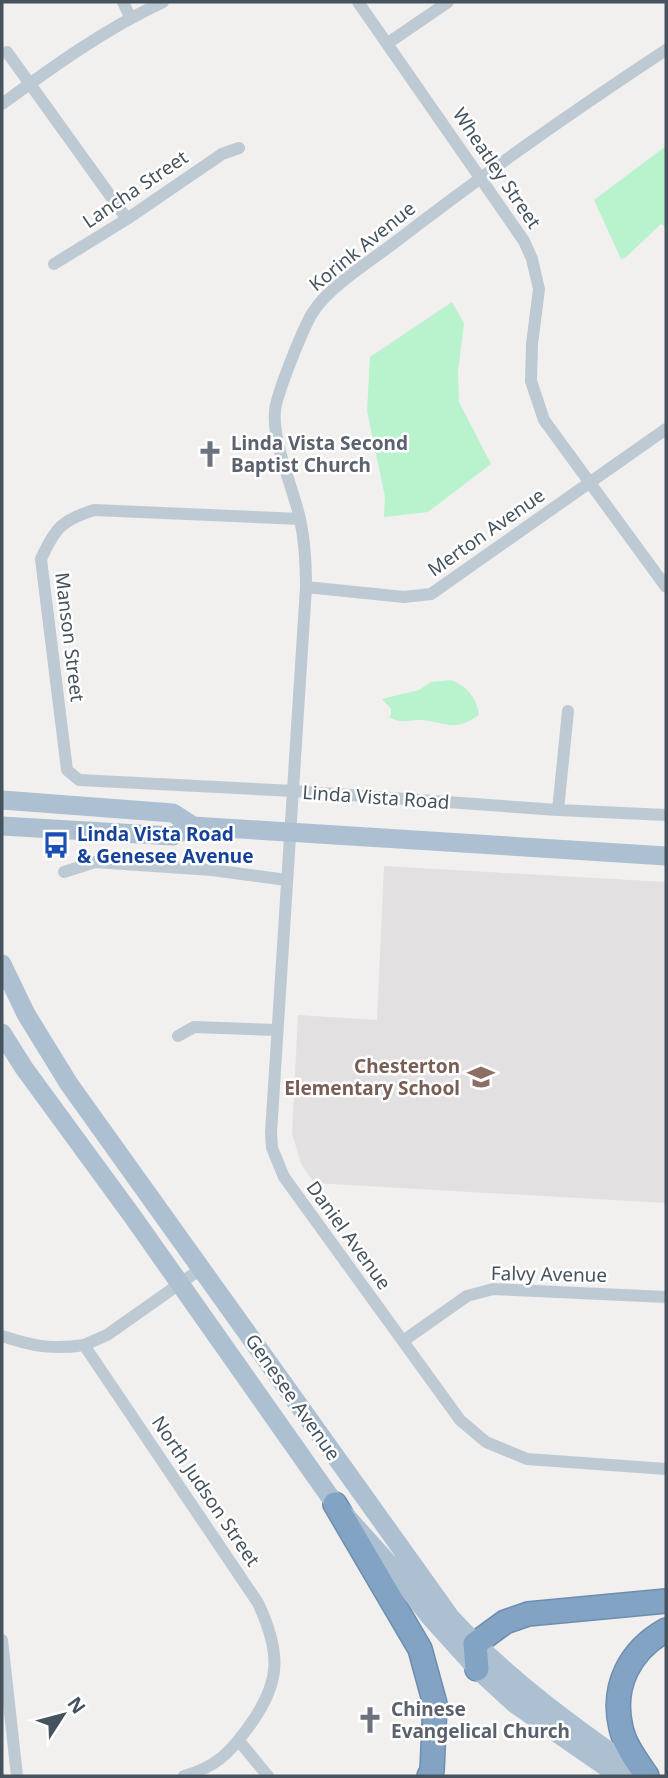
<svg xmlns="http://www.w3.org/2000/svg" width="668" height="1778" viewBox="0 0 668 1778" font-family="'Noto Sans',sans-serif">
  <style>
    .education { fill: #e3e0e1 }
    .green { fill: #b9f3ce }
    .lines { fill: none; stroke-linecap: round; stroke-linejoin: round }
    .motorway-casing { stroke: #6d8eaf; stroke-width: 26 }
    .minor { stroke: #becad3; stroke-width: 12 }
    .primary { stroke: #acc0d1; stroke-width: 19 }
    .motorway { stroke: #82a3c3; stroke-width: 23 }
    .labels { text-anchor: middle; stroke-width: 5; stroke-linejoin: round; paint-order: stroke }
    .street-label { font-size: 19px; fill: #45535f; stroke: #fff }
    .worship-label { font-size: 19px; font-weight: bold; fill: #5b616d; stroke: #fff; text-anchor: start }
    .transit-label { font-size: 19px; font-weight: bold; fill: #164399; stroke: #fff; text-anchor: start }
    .education-label { font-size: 19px; font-weight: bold; fill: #785e54; stroke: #fff; text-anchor: end }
  </style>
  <rect width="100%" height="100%" fill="#f2efef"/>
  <path class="education" d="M384 866 666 882V1203L314 1183 301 1164 292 1133 298 1015 377 1020Z"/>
  <path class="green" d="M666 146V227L661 224 625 258 621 259 594 200Z
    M452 302 464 323 458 372 459 402 491 464 428 512 384 517 385 497 367 411 370 357Z
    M451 680C467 686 477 698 479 715 452 733 449 722 421 720 407 719 403 725 389 717L391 715V709L382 699 419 690 431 682Z"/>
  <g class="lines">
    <defs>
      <path id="motorway" d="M335 1504 420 1649 435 1704 432 1771 429 1776
        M477 1669 475 1644 505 1622 528 1614 666 1601
        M647 1776C637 1761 625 1746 621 1728 611 1686 630 1650 666 1630"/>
    </defs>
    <use href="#motorway" class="motorway-casing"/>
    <path class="minor" d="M123 2 130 17
      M358 2 524 241 532 259 539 289 532 344 531 381 544 420 666 587
      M388 43 448 2
      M666 50C573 111 482 175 394 243 369 262 330 286 313 312 304 326 276 395 275 411 272 442 293 487 300 519 305 542 306 564 306 587L271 1133 272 1148 284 1177 460 1420 486 1442 527 1459 666 1469
      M7 52 127 219
      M2 104C54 66 105 29 163 2
      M54 264 127 219 222 154 239 148
      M300 519 94 510C62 520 55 528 41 559L67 770 79 780 294 791 558 810 666 815
      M306 587 404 597 431 594 666 429
      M558 810 568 711
      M64 872 95 862 212 870 287 880
      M178 1036 194 1027 276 1030
      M2 1336C32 1346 53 1350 84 1345L258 1603C282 1654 281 1684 247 1729 228 1755 215 1767 184 1776
      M403 1341 467 1296 493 1289 666 1297
      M84 1345 107 1335 202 1268
      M2 1640 17 1776
      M239 1741 268 1776"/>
    <path class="primary" d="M2 800 173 813 193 826 666 856
      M2 826 173 836 193 826
      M2 964 26 1014 69 1084 451 1618C508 1680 575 1728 644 1776
      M2 1033 24 1068 133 1217 335 1504 390 1565 430 1617 477 1669 515 1704 619 1776"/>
    <use href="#motorway" class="motorway"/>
  </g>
  <defs>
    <symbol id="church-bare" viewBox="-9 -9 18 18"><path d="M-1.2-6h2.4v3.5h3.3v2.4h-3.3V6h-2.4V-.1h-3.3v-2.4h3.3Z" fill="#6b7280" stroke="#fff" stroke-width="2.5" paint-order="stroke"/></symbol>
    <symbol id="bus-bare" viewBox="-9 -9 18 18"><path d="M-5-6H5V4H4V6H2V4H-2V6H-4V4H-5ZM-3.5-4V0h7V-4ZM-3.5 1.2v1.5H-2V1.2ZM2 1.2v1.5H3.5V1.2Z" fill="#1a4fb4" stroke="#fff" stroke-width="2.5" paint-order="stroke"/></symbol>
    <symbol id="school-bare" viewBox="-9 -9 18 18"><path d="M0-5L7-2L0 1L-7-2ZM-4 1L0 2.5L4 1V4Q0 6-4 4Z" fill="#8d6e63" stroke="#fff" stroke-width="2.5" paint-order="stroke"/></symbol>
  </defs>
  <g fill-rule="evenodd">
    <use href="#church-bare" x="191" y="435" width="38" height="38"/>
    <use href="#bus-bare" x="37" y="826" width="38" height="38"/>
    <use href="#school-bare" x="462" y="1058" width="38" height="38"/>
    <use href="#church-bare" x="351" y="1701" width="38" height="38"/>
  </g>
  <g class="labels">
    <g class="street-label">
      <text transform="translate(497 168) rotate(56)" y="7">Wheatley Street</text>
      <text transform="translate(135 189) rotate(-34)" y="7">Lancha Street</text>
      <text transform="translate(362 246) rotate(-39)" y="7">Korink Avenue</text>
      <text transform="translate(486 532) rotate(-35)" y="7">Merton Avenue</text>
      <text transform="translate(70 637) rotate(83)" y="7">Manson Street</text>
      <text transform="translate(376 797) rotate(4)" y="7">Linda Vista Road</text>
      <text transform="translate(349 1235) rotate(54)" y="7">Daniel Avenue</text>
      <text transform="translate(549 1274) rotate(1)" y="7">Falvy Avenue</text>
      <text transform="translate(293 1397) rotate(55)" y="7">Genesee Avenue</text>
      <text transform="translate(206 1491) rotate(56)" y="7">North Judson Street</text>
    </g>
    <g class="worship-label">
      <text x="231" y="450">Linda Vista Second<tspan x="231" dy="22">Baptist Church</tspan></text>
      <text x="391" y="1716">Chinese<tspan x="391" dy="22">Evangelical Church</tspan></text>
    </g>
    <g class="transit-label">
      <text x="77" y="841">Linda Vista Road<tspan x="77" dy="22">&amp; Genesee Avenue</tspan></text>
    </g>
    <g class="education-label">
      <text x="460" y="1073">Chesterton<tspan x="460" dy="22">Elementary School</tspan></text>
    </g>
  </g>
  <rect width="668" height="1778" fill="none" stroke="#45535f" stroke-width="7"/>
  <g transform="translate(63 1715) rotate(54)" stroke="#ffffff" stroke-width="5" paint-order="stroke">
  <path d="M0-5L12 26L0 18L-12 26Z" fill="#45535f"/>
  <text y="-10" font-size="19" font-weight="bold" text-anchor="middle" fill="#45535f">N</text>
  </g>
</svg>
